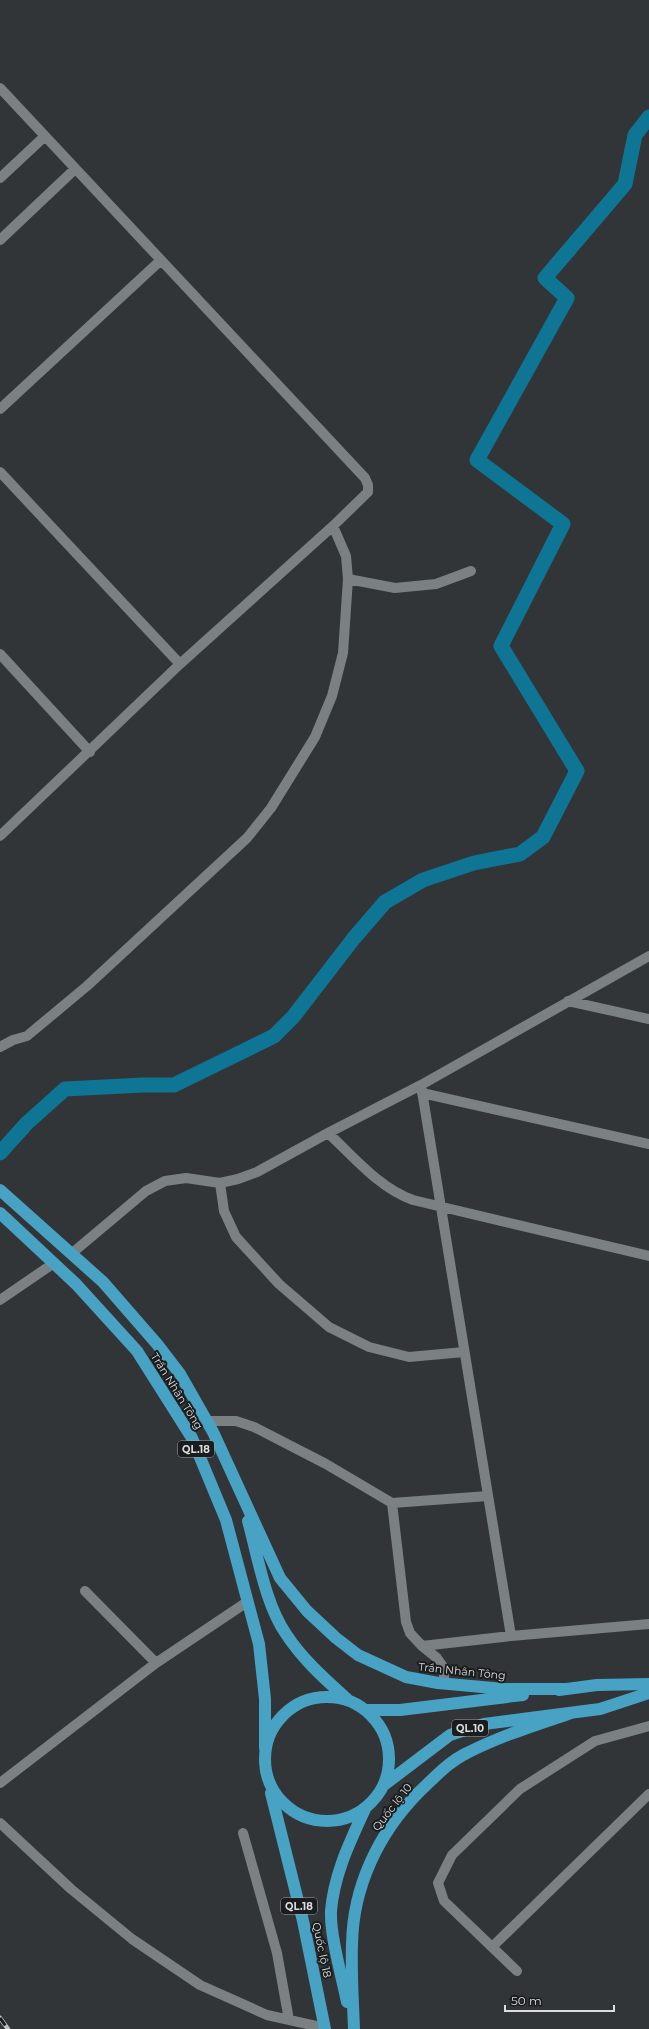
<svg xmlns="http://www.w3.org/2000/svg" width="649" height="2029" viewBox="0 0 649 2029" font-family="Montserrat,sans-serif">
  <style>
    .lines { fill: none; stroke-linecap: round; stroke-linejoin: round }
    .canal { stroke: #0f7594; stroke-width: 15 }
    .minor { stroke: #7b8082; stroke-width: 10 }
    .highway { stroke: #47a2c3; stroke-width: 12 }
    .rail-casing { stroke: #bfc2c3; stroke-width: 4.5 }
    .rail { stroke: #1a1c1d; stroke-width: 3; stroke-dasharray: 9; stroke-linecap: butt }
    .labels { text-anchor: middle; stroke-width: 4; stroke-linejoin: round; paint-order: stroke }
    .shield { fill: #1a1c1d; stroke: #a1a4a5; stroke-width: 1 }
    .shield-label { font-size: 10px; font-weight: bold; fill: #dbdedf }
    .street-label { font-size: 11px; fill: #dbdedf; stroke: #1a1c1d }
  </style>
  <rect width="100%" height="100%" fill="#313537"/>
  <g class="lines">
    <path class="canal" d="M0 1153 27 1123 65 1089 143 1085H174L274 1036 293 1017 354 938 385 902 423 880 474 863 520 854 543 837 577 771 501 646 563 524 477 460 567 298 545 278 625 184 635 135 649 117"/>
    <path class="minor" d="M0 88 365 478 368 485V492L333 526 180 664 0 836
      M0 178 45 136
      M0 240 75 169
      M0 409 161 260
      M0 472 180 664
      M348 579 395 588 436 584 471 571
      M0 654 90 752
      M568 1001 649 1019
      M0 1047 13 1040 27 1036 87 986 247 838 271 808 315 737 332 696 343 653 348 579 346 556 333 526
      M421 1085 511 1636
      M422 1093 649 1144
      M328 1133C354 1157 379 1188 413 1200L649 1256
      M220 1183 224 1211 236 1237 279 1284 329 1327 369 1347 409 1357 464 1352
      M71 1254 146 1191 165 1181 186 1178 220 1183 238 1179 257 1172 328 1133 421 1085 649 956
      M0 1300 54 1263
      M206 1421H236L254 1427 326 1464 392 1503 488 1496
      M392 1503 406 1622 410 1633 422 1646 437 1658 444 1668V1684
      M85 1591 156 1663
      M422 1646 511 1636 649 1624
      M0 1783 156 1663 247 1602
      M0 1823 71 1889 132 1939 200 1985 267 2015 325 2028
      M243 1833 277 1953 289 2020
      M492 1947 649 1794
      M517 1971 444 1901 438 1883 452 1855 520 1789 595 1741 649 1726"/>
    <path class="highway" d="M0 1190 103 1282 157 1344 180 1374 213 1432 280 1578 307 1611 336 1638 358 1655 406 1677 438 1683 504 1689H566
      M0 1213 76 1284 137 1351 192 1438 226 1520 259 1644 265 1699V1748
      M248 1521C258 1557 265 1603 286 1634 303 1660 325 1679 347 1699
      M559 1690 597 1685 649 1684
      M265 1759a62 62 0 1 1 124 0a62 62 0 1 1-124 0Z
      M365 1710H400L523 1695
      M384 1785 450 1735 484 1724 600 1709 649 1693
      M271 1793 303 1921 325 2029
      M347 2002C342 1977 330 1936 331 1911 334 1874 350 1842 365 1809
      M354 2029C353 2001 351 1972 352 1944 353 1887 378 1834 418 1793 433 1779 448 1762 467 1753 500 1736 536 1725 571 1713"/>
    <defs>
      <path id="rail" d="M0 2018 8 2029"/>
    </defs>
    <use href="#rail" class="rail-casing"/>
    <use href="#rail" class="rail"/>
  </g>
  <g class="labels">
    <g class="shield">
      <rect x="178" y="1441" width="36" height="16" rx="3"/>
      <rect x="452" y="1720" width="36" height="16" rx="3"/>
      <rect x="281" y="1898" width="36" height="16" rx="3"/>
    </g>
    <g class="shield-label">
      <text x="196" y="1453">QL.18</text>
      <text x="470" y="1732">QL.10</text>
      <text x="299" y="1910">QL.18</text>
    </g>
    <g class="street-label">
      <text transform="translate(177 1391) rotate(58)" y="4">Trần Nhân Tông</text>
      <text transform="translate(462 1671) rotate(6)" y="4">Trần Nhân Tông</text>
      <text transform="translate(392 1807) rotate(-52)" y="4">Quốc lộ 10</text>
      <text transform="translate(322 1950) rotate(78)" y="4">Quốc lộ 18</text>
    </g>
  </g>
  <path d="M505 2005v6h109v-6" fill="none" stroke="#dbdedf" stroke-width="2"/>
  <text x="511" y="2005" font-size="12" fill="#dbdedf" stroke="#1a1c1d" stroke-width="3" paint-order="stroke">50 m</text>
</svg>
